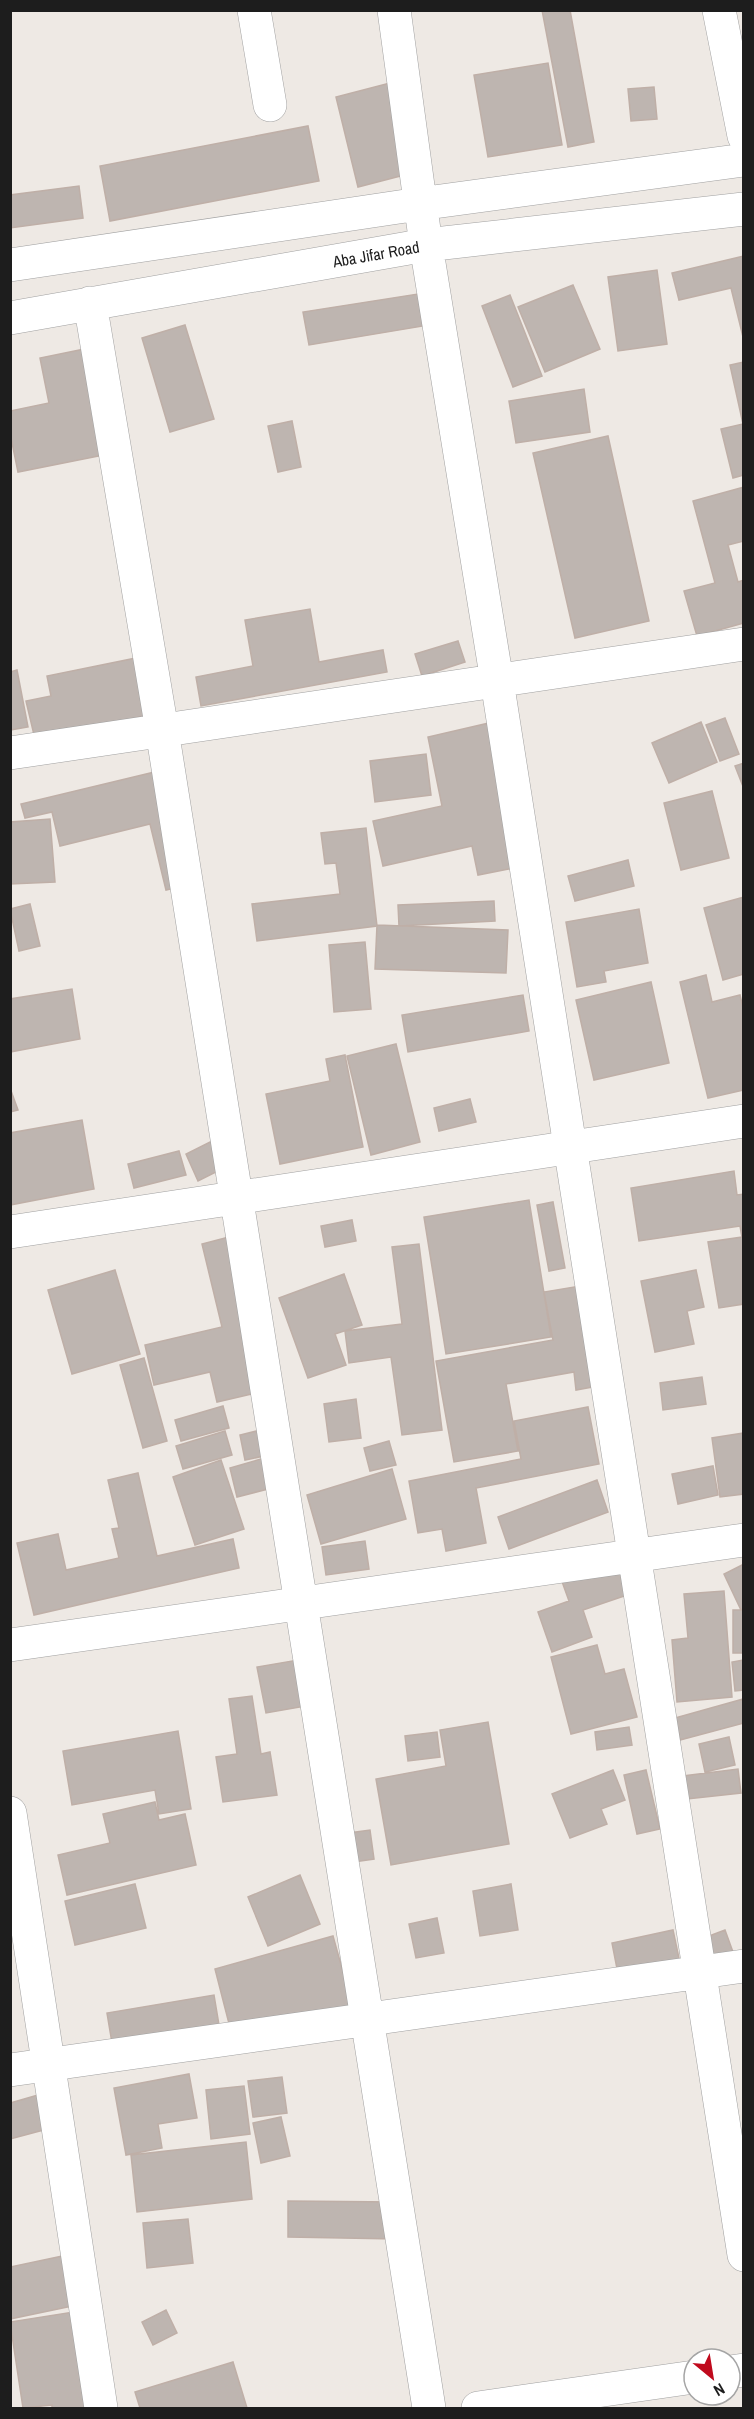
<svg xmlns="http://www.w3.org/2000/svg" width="754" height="2419" viewBox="0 0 754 2419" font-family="'Archivo Narrow',sans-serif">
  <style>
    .building { fill: #beb5b0; stroke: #bfafa7; stroke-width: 1.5 }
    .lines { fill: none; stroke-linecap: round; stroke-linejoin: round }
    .minor-casing { stroke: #a1a1a1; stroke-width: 34 }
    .minor { stroke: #fff; stroke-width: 33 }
    .labels { text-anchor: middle; stroke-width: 6; stroke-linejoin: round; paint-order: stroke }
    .street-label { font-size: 16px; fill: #1d1d1d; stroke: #fff }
  </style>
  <rect width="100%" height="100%" fill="#eee9e4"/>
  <path class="building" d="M542 10H570L594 142 568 147Z
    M548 63 562 145 488 157 474 75Z
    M398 81 420 171 358 187 336 97Z
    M654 87 657 119 631 121 628 89Z
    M308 126 319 181 110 221 100 166Z
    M79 186 83 218 10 228V195Z
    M744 256V341L731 288 679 300 672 273Z
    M657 270 667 344 618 351 608 277Z
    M573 285 600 349 545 372 518 307Z
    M418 294 423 326 309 345 303 312Z
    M510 295 542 376 513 387 482 306Z
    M185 325 214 419 170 432 142 338Z
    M109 344 129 450 18 472 10 433V411L49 403 40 358Z
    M744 362V475L733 478 721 429 743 424 730 365Z
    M584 389 590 432 516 443 509 401Z
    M292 421 301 467 278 472 268 426Z
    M608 436 649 621 575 638 533 453Z
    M744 487V541L728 545 738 582 744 580V623L697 636 684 591 715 583 693 501Z
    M310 609 319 662 383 650 387 672 201 706 196 677 253 666 245 620Z
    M458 641 465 662 422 676 415 654Z
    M146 656 158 713 35 739 26 701 51 696 47 676Z
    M17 670 28 727 10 730V672Z
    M725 718 739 754 720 761 706 725Z
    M701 722 717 762 669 783 652 743Z
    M489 723 519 867 478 875 472 846 383 866 373 821 442 806 428 737Z
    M426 754 431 795 375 802 370 761Z
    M744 763V789L735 766Z
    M163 770 191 884 166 890 150 824 60 846 52 812 25 818 21 804Z
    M712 791 729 858 681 870 664 803Z
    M50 819 55 882 10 884V822Z
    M366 828 377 926 257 941 252 904 340 894 336 863 325 864 321 833Z
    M628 860 634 886 575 901 568 876Z
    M744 897V974L723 980 704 908Z
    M494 901 495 921 399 926 398 905Z
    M30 904 40 946 19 951 10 909Z
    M639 909 648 963 604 971 606 982 577 987 566 922Z
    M377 925 508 930 506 973 375 969Z
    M365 942 371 1009 334 1012 329 945Z
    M706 975 712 1002 740 995 744 1012V1090L708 1098 680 982Z
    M651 982 669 1063 594 1080 576 1000Z
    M72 989 80 1039 10 1052V999Z
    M523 995 529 1031 408 1052 402 1015Z
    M396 1044 420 1142 371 1155 347 1056Z
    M345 1055 363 1147 280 1164 266 1094 330 1081 326 1059Z
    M10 1088 18 1110 10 1112Z
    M470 1099 476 1122 439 1131 434 1108Z
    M82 1120 94 1189 10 1205V1133Z
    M216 1139 228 1166 198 1181 186 1154Z
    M179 1151 186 1175 134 1188 128 1164Z
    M734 1171 737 1195 744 1194V1304L719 1308 708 1242 742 1237 740 1226 639 1241 631 1188Z
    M529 1200 551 1337 446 1354 424 1217Z
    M553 1202 565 1268 549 1271 537 1205Z
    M352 1220 356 1241 325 1247 321 1226Z
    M233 1236 269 1390 217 1402 210 1372 154 1385 145 1345 222 1327 202 1244Z
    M419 1244 442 1430 402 1435 391 1357 349 1363 345 1331 402 1324 392 1247Z
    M115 1270 140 1354 72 1374 48 1290Z
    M696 1270 704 1307 687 1311 694 1344 655 1352 641 1281Z
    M344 1274 362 1325 335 1334 346 1365 308 1378 279 1298Z
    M586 1285 604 1385 576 1390 574 1372 506 1384 518 1451 454 1462 436 1361 553 1340 544 1292Z
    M144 1358 167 1441 143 1448 120 1365Z
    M702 1377 706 1404 663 1410 660 1383Z
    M356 1399 361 1438 329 1442 324 1404Z
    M223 1406 229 1428 181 1441 175 1420Z
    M588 1407 599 1464 476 1488 486 1543 446 1551 442 1529 418 1533 409 1481 521 1459 514 1421Z
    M269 1428 274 1454 245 1460 240 1435Z
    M225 1431 232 1455 183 1469 176 1446Z
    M744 1433V1494L720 1497 712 1438Z
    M389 1441 396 1465 370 1471 364 1448Z
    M268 1457 276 1487 237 1497 230 1468Z
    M221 1460 244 1529 195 1545 173 1477Z
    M713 1466 718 1495 678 1504 672 1474Z
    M392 1469 406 1519 321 1544 307 1495Z
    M138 1473 157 1556 233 1539 239 1568 34 1615 17 1543 58 1534 66 1570 119 1558 112 1529 119 1528 108 1480Z
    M597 1480 608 1512 509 1549 498 1517Z
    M365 1541 369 1569 326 1575 322 1547Z
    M616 1555 630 1594 583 1610 592 1637 552 1652 538 1612 569 1601 560 1576Z
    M744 1564V1609L741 1610 724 1574Z
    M724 1591 732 1697 677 1702 672 1640 688 1638 684 1594Z
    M733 1610H744V1653H733Z
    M597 1645 605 1674 624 1669 637 1717 571 1734 551 1657Z
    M298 1660 306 1706 266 1713 257 1667Z
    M744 1660V1690L735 1691 732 1662Z
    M252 1696 261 1754 270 1752 277 1795 223 1802 216 1757 237 1754 229 1699Z
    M743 1699 744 1723 680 1740 675 1718Z
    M488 1722 509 1844 391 1865 376 1779 446 1766 440 1730Z
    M629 1727 632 1745 597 1750 595 1732Z
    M178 1731 191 1809 159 1814 155 1790 72 1805 63 1751Z
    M437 1732 440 1757 408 1761 405 1736Z
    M729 1737 735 1765 705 1772 699 1744Z
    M738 1769 741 1793 678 1800 675 1777Z
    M613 1770 625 1800 601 1809 607 1824 570 1838 552 1794Z
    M646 1770 660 1829 637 1834 624 1775Z
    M155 1802 159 1820 185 1814 196 1865 67 1895 58 1855 110 1843 103 1814Z
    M370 1830 374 1859 354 1862 349 1833Z
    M300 1875 320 1924 268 1946 248 1897Z
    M135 1884 146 1928 75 1945 65 1901Z
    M511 1884 518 1930 480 1936 473 1891Z
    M437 1918 444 1953 416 1958 409 1924Z
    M673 1930 681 1968 619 1979 612 1943Z
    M725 1930 733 1952 696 1965 688 1944Z
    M333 1936 355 2015 235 2047 215 1969Z
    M214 1995 221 2037 114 2055 107 2013Z
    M189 2074 197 2118 158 2124 162 2148 126 2155 114 2088Z
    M282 2077 287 2113 253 2117 248 2081Z
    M244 2086 250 2134 211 2139 206 2090Z
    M45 2093 55 2127 10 2139V2103Z
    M281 2117 290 2156 261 2163 253 2123Z
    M246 2142 252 2199 137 2212 131 2155Z
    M288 2201 396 2202V2239L288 2237Z
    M188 2219 193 2263 147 2268 143 2223Z
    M77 2253 87 2303 10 2319V2267Z
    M86 2310 102 2408H52V2405L23 2408 10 2322Z
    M166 2310 177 2333 153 2345 142 2322Z
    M233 2362 247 2408H140L135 2392Z"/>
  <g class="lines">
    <defs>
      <path id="minor" d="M254 10 270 105
        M394 10 426 245 497 681 744 2255
        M719 10 744 136
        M10 265 419 204 744 160
        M90 303 162 730 429 2408
        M10 318 426 245 744 209
        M10 753 744 644
        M10 1232 744 1121
        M10 1645 744 1540
        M10 1813 101 2408
        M10 2070 744 1966
        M730 2372 744 2370
        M478 2408 694 2377"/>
    </defs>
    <use href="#minor" class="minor-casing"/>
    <use href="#minor" class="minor"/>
  </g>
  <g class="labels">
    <g class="street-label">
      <text transform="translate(376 254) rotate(-10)" y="6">Aba Jifar Road</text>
    </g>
  </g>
  <rect width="754" height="2419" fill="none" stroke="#1d1d1d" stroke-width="24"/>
  <g transform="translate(712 2377) rotate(150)"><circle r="28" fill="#ffffff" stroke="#a5a5a5" stroke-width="1.5"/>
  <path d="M0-4.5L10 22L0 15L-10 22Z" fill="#c00a1d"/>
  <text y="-9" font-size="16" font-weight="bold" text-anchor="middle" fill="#1d1d1d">N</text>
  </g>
</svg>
